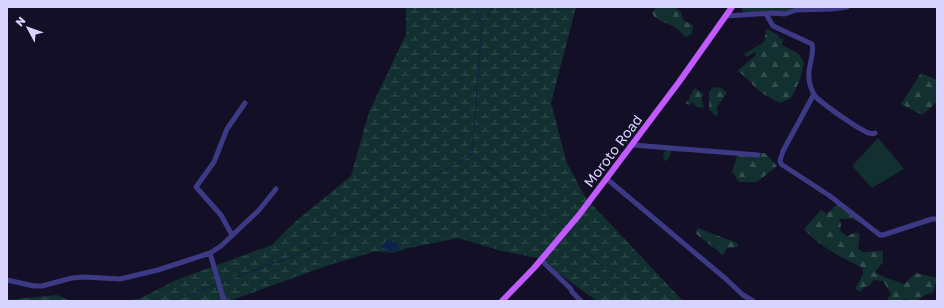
<svg xmlns="http://www.w3.org/2000/svg" width="944" height="308" viewBox="0 0 944 308" font-family="'Golos Text',sans-serif">
  <style>
    .grass { fill: #12302f }
    .forest { fill: url(#forest-firs) }
    .wetland { fill: url(#wetland-marsh) }
    .water { fill: url(#water-ripples) }
    .lines { fill: none; stroke-linecap: round; stroke-linejoin: round }
    .stream { stroke: #0c2248; stroke-width: 1 }
    .minor { stroke: #3d3a85; stroke-width: 5 }
    .major { stroke: #c25bff; stroke-width: 6 }
    .labels { text-anchor: middle; stroke-width: 3; stroke-linejoin: round; paint-order: stroke }
    .street-label { font-size: 14px; fill: #d9d4ff; stroke: #130f26 }
  </style>
  <defs>
    <pattern id="forest-firs" width="22" height="20" patternUnits="userSpaceOnUse"><rect width="22" height="20" fill="#12302f"/><path d="M5 1l3.5 6h-7zM16 11l3.5 6h-7z" fill="#344d4e"/></pattern>
    <pattern id="wetland-marsh" width="20" height="14" patternUnits="userSpaceOnUse"><rect width="20" height="14" fill="#12302f"/><path d="M1 5h8M5 5V1M11 12h8M15 12V8" fill="none" stroke="#344d4e"/></pattern>
    <pattern id="water-ripples" width="26" height="14" patternUnits="userSpaceOnUse"><rect width="26" height="14" fill="#0c2248"/><path d="M2 4q2-2 4 0t4 0M15 11q2-2 4 0t4 0" fill="none" stroke="#2f4163"/></pattern>
  </defs>
  <rect width="100%" height="100%" fill="#130f26"/>
  <path class="grass" d="M878 138 904 169 872 188 852 166Z"/>
  <path class="forest" d="M656 7H675L680 11 684 21 693 25 692 34 686 37C682 34 680 31 676 28 668 22 656 22 652 13Z
    M742 7H793V9L785 12 771 11 748 12 742 11Z
    M767 29 778 35 780 39 783 38 782 45 799 54 804 63 800 80 791 98 780 103C770 98 759 92 751 83 746 78 744 75 737 71L756 55 755 52 747 57 744 54 764 42 766 31Z
    M921 73 937 80V102L922 115 901 104Z
    M713 87 722 88 727 93 717 107 718 113 716 116 709 110V92Z
    M695 88 704 94 701 98 704 108 696 107 693 102 690 105 685 103 689 100 690 96Z
    M666 149 685 150V152L671 151C670 156 669 160 664 161L663 155Z
    M738 153H765L777 166 757 182H739L732 172Z
    M840 201 863 224 852 219H839L841 224 840 231 847 236 856 232 860 234 858 249 864 252 883 251V262L875 272 884 277 904 284 916 273 937 278 933 293 925 295 916 301 904 299 902 301H886L891 294 883 281 874 280 869 286 864 287 860 292 855 289 863 274V268C841 257 821 248 804 229L821 210 827 214Z
    M698 228 737 243 738 247 727 248 723 255 695 233Z"/>
  <path class="wetland" d="M406 7H576L551 103 566 161 585 197 683 301H597L537 258 502 251 458 238 404 249C396 254 386 253 377 251L332 264 229 301H125L141 298 176 280 272 245 295 222 351 176 369 112 406 34Z
    M57 295 71 301H7V300Z"/>
  <path class="water" d="M387 240 393 241 398 244 399 251C393 251 386 252 380 248Z"/>
  <g class="lines">
    <path class="stream" d="M474 7 482 24
      M472 154 482 25 493 7
      M473 155 563 227
      M569 233 612 276 642 301
      M220 283 296 255 366 222 415 188 472 154
      M173 301 217 284"/>
    <path class="minor" d="M766 14 773 26 812 44C815 56 807 67 809 78 809 83 812 92 815 96 821 103 861 131 869 133 871 134 873 134 875 133
      M726 16 772 13 785 14 796 10 832 9 847 7
      M814 94 783 151 780 161 781 164 830 196 880 235H883L932 219H937
      M633 145 758 155
      M607 179 726 279 743 295 753 301
      M232 235 221 215 196 187 214 162 227 129 245 103
      M210 253 224 301
      M541 260 571 289 572 292 581 301
      M7 280 34 286H42L72 278 83 277 120 279 158 270 210 253 221 246 259 210 276 189"/>
    <path class="major" d="M502 301 534 268 579 215 679 82 732 7"/>
  </g>
  <g class="labels">
    <g class="street-label">
      <text transform="translate(613 151) rotate(-53)" y="5">Moroto Road</text>
    </g>
  </g>
  <rect width="944" height="308" fill="none" stroke="#d9d4ff" stroke-width="16"/>
  <g transform="translate(28 28) rotate(311)" stroke="#130f26" stroke-width="3" paint-order="stroke">
  <path d="M0-3L7 15L0 10L-7 15Z" fill="#d9d4ff"/>
  <text y="-6" font-size="11" font-weight="bold" text-anchor="middle" fill="#d9d4ff">N</text>
  </g>
</svg>
